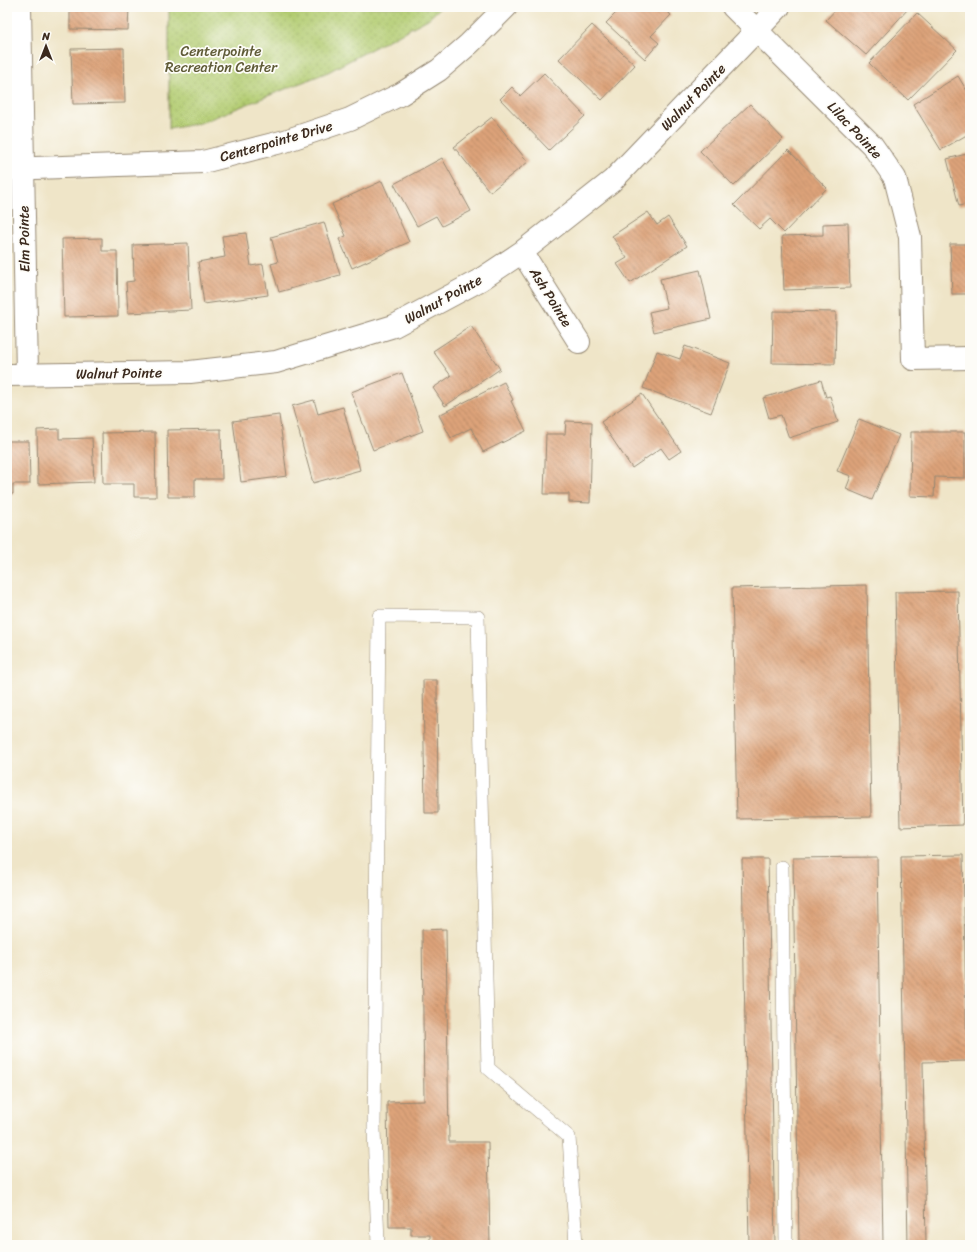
<svg xmlns="http://www.w3.org/2000/svg" width="977" height="1252" viewBox="0 0 977 1252" font-family="Sriracha,sans-serif">
  <style>
    .park { fill: url(#park-dots); stroke: #767b48 }
    .building { fill: url(#building-back-hatch) }
    .lines { fill: none; stroke-linecap: round; stroke-linejoin: round }
    .lane-casing { stroke: #958873; stroke-width: 14 }
    .street-casing { stroke: #958873; stroke-width: 24 }
    .secondary-casing { stroke: #958873; stroke-width: 24 }
    .lane { stroke: #fff; stroke-width: 13 }
    .street { stroke: #fff; stroke-width: 22 }
    .secondary { stroke: #fff; stroke-width: 22 }
    .labels { text-anchor: middle; stroke-width: 3.5; stroke-linejoin: round; paint-order: stroke }
    .park-label { font-size: 14px; fill: #5f5b37; stroke: #fdfcf7 }
    .street-label { font-size: 14px; fill: #3b2a1e; stroke: #fdfcf7 }
  </style>
  <defs>
    <pattern id="park-dots" width="8" height="8" patternUnits="userSpaceOnUse"><rect width="8" height="8" fill="#b2cc71"/><path d="M2 2h.1M6 6h.1" fill="none" stroke="#9aaf61" stroke-width="1.8" stroke-linecap="round"/></pattern>
    <pattern id="building-back-hatch" width="6" height="6" patternUnits="userSpaceOnUse"><rect width="6" height="6" fill="#dda379"/><path d="M-1 5l2 2M0 0l6 6M5-1l2 2" fill="none" stroke="#b48563"/></pattern>
  </defs>
  <rect width="100%" height="100%" fill="#fdfcf7"/>
  <filter id="ink" filterUnits="userSpaceOnUse"><feTurbulence type="fractalNoise" baseFrequency=".025" numOctaves="2"/><feDisplacementMap in="SourceGraphic" scale="8" xChannelSelector="R" yChannelSelector="G"/><feConvolveMatrix kernelMatrix="1 2 1 2 8 2 1 2 1" color-interpolation-filters="sRGB"/></filter>
  <filter id="wash" filterUnits="userSpaceOnUse"><feTurbulence type="fractalNoise" baseFrequency=".012" numOctaves="4" result="noise"/><feDisplacementMap in="SourceGraphic" scale="16" xChannelSelector="R" yChannelSelector="G"/><feGaussianBlur stdDeviation="0.9" result="paint"/><feColorMatrix in="noise" values="0 0 0 0 0 0 0 0 0 0 0 0 0 0 0 0 0 1.4 0 .05"/><feComposite in="paint" operator="in"/></filter>
  <g filter="url(#wash)">
    <rect width="100%" height="100%" fill="#efe5c8"/>
    <path class="park" d="M169 7H441L428 19 328 72 200 123 169 129Z"/>
    <g id="blocks">
      <path class="building" d="M70 7H129L128 30 70 29Z
        M622 7H662L671 15 651 36 659 43 645 59 606 23Z
        M838 7H878L879 8 881 7H906L908 9 866 55 826 20Z
        M917 13 957 50 908 100 869 63Z
        M592 25 635 65 602 100 559 59Z
        M124 48 125 103 73 104 71 49Z
        M544 73 585 116 549 150 500 99 512 87 520 96Z
        M958 76 970 96V133L941 150 913 104Z
        M750 104 783 139 734 186 700 151Z
        M492 117 528 162 490 192 454 147Z
        M788 150 827 188 784 233 770 219 759 229 734 205Z
        M970 153V203L959 206 947 159Z
        M442 158 471 211 442 226 436 216 417 226 394 184Z
        M382 181 409 242 352 268 339 239 346 236 332 204Z
        M648 212 657 225 668 217 687 246 630 283 617 264 627 258 612 236Z
        M324 222 340 275 279 292 271 264 278 262 271 237Z
        M848 223 850 288 784 290 782 236 823 235V224Z
        M246 233 251 266 263 264 268 295 204 304 198 262 225 257 222 236Z
        M102 238V251H117L118 316 64 317 62 239Z
        M188 243 191 310 128 313 126 282 134 281 133 245Z
        M950 244H970V294H952Z
        M700 270 711 319 654 332 649 312 667 308 660 279Z
        M773 311 836 312 835 364 772 363Z
        M471 326 500 369 445 406 433 388 451 376 433 351Z
        M685 346 730 363 711 413 643 388 657 351 680 359Z
        M402 373 423 431 373 450 351 392Z
        M821 380 826 397 830 396 838 422 789 438 781 415 769 418 763 398Z
        M504 382 513 400 511 401 526 431 483 452 471 428 451 438 439 415Z
        M642 394 681 451 669 459 661 448 632 468 601 422Z
        M314 400 318 414 343 407 360 470 313 483 292 406Z
        M279 415 287 476 241 482 233 421Z
        M859 419 899 435 872 500 846 489 851 476 837 471Z
        M566 421 592 422 590 503 569 502V494H544L546 434H565Z
        M59 429V439L92 438 94 482 38 484 37 430Z
        M221 429 222 479H195V497H168L167 430Z
        M155 432 156 497H134V484H103L102 433Z
        M911 432H965V478L935 477 934 497 910 496Z
        M7 441H29L30 484H13V494H7Z
        M867 585 871 817 737 819 732 588Z
        M958 591 963 825 900 827 895 592Z
        M423 680H437L438 813H425Z
        M963 855 967 1061 923 1062 926 1245H908L901 856Z
        M877 857 883 1245H799L793 858Z
        M742 859H768L775 1245H749Z
        M446 929 449 1142H488L490 1245H430V1235H411V1227H389L387 1102 424 1101 422 930Z"/>
    </g>
  </g>
  <g filter="url(#ink)">
    <use href="#blocks" fill-opacity="0" stroke="#958873" stroke-width="1"/>
    <g class="lines">
      <defs>
        <path id="lane" d="M782 867 786 1245
          M378 1245 374 1129 379 616 478 617 488 1068 569 1137 576 1245"/>
        <path id="street" d="M20 7 27 374
          M733 7 872 145 895 178 910 237 913 359 970 358
          M522 252 579 342
          M7 375 190 372 276 362 394 326 480 280 522 252 612 181 779 7"/>
        <path id="secondary" d="M7 169 203 162 285 141 350 119 401 94 439 70 469 44 506 7"/>
      </defs>
      <use href="#lane" class="lane-casing"/>
      <use href="#street" class="street-casing"/>
      <use href="#secondary" class="secondary-casing"/>
      <use href="#lane" class="lane"/>
      <use href="#street" class="street"/>
      <use href="#secondary" class="secondary"/>
    </g>
  </g>
  <g class="labels">
    <g class="park-label">
      <text x="221" y="56">Centerpointe<tspan x="221" dy="16">Recreation Center</tspan></text>
    </g>
    <g class="street-label">
      <text transform="translate(693 97) rotate(-46)" y="5">Walnut Pointe</text>
      <text transform="translate(855 130) rotate(47)" y="5">Lilac Pointe</text>
      <text transform="translate(276 141) rotate(-16)" y="5">Centerpointe Drive</text>
      <text transform="translate(24 239) rotate(-91)" y="5">Elm Pointe</text>
      <text transform="translate(551 297) rotate(58)" y="5">Ash Pointe</text>
      <text transform="translate(443 299) rotate(-29)" y="5">Walnut Pointe</text>
      <text transform="translate(119 373) rotate(-1)" y="5">Walnut Pointe</text>
    </g>
  </g>
  <rect width="977" height="1252" fill="none" stroke="#fdfcf7" stroke-width="24"/>
  <g transform="translate(46 46)" stroke="#fdfcf7" stroke-width="3" paint-order="stroke">
  <path d="M0-3L7 15L0 10L-7 15Z" fill="#3b2a1e"/>
  <text y="-6" font-size="11" font-weight="bold" text-anchor="middle" fill="#3b2a1e">N</text>
  </g>
</svg>
